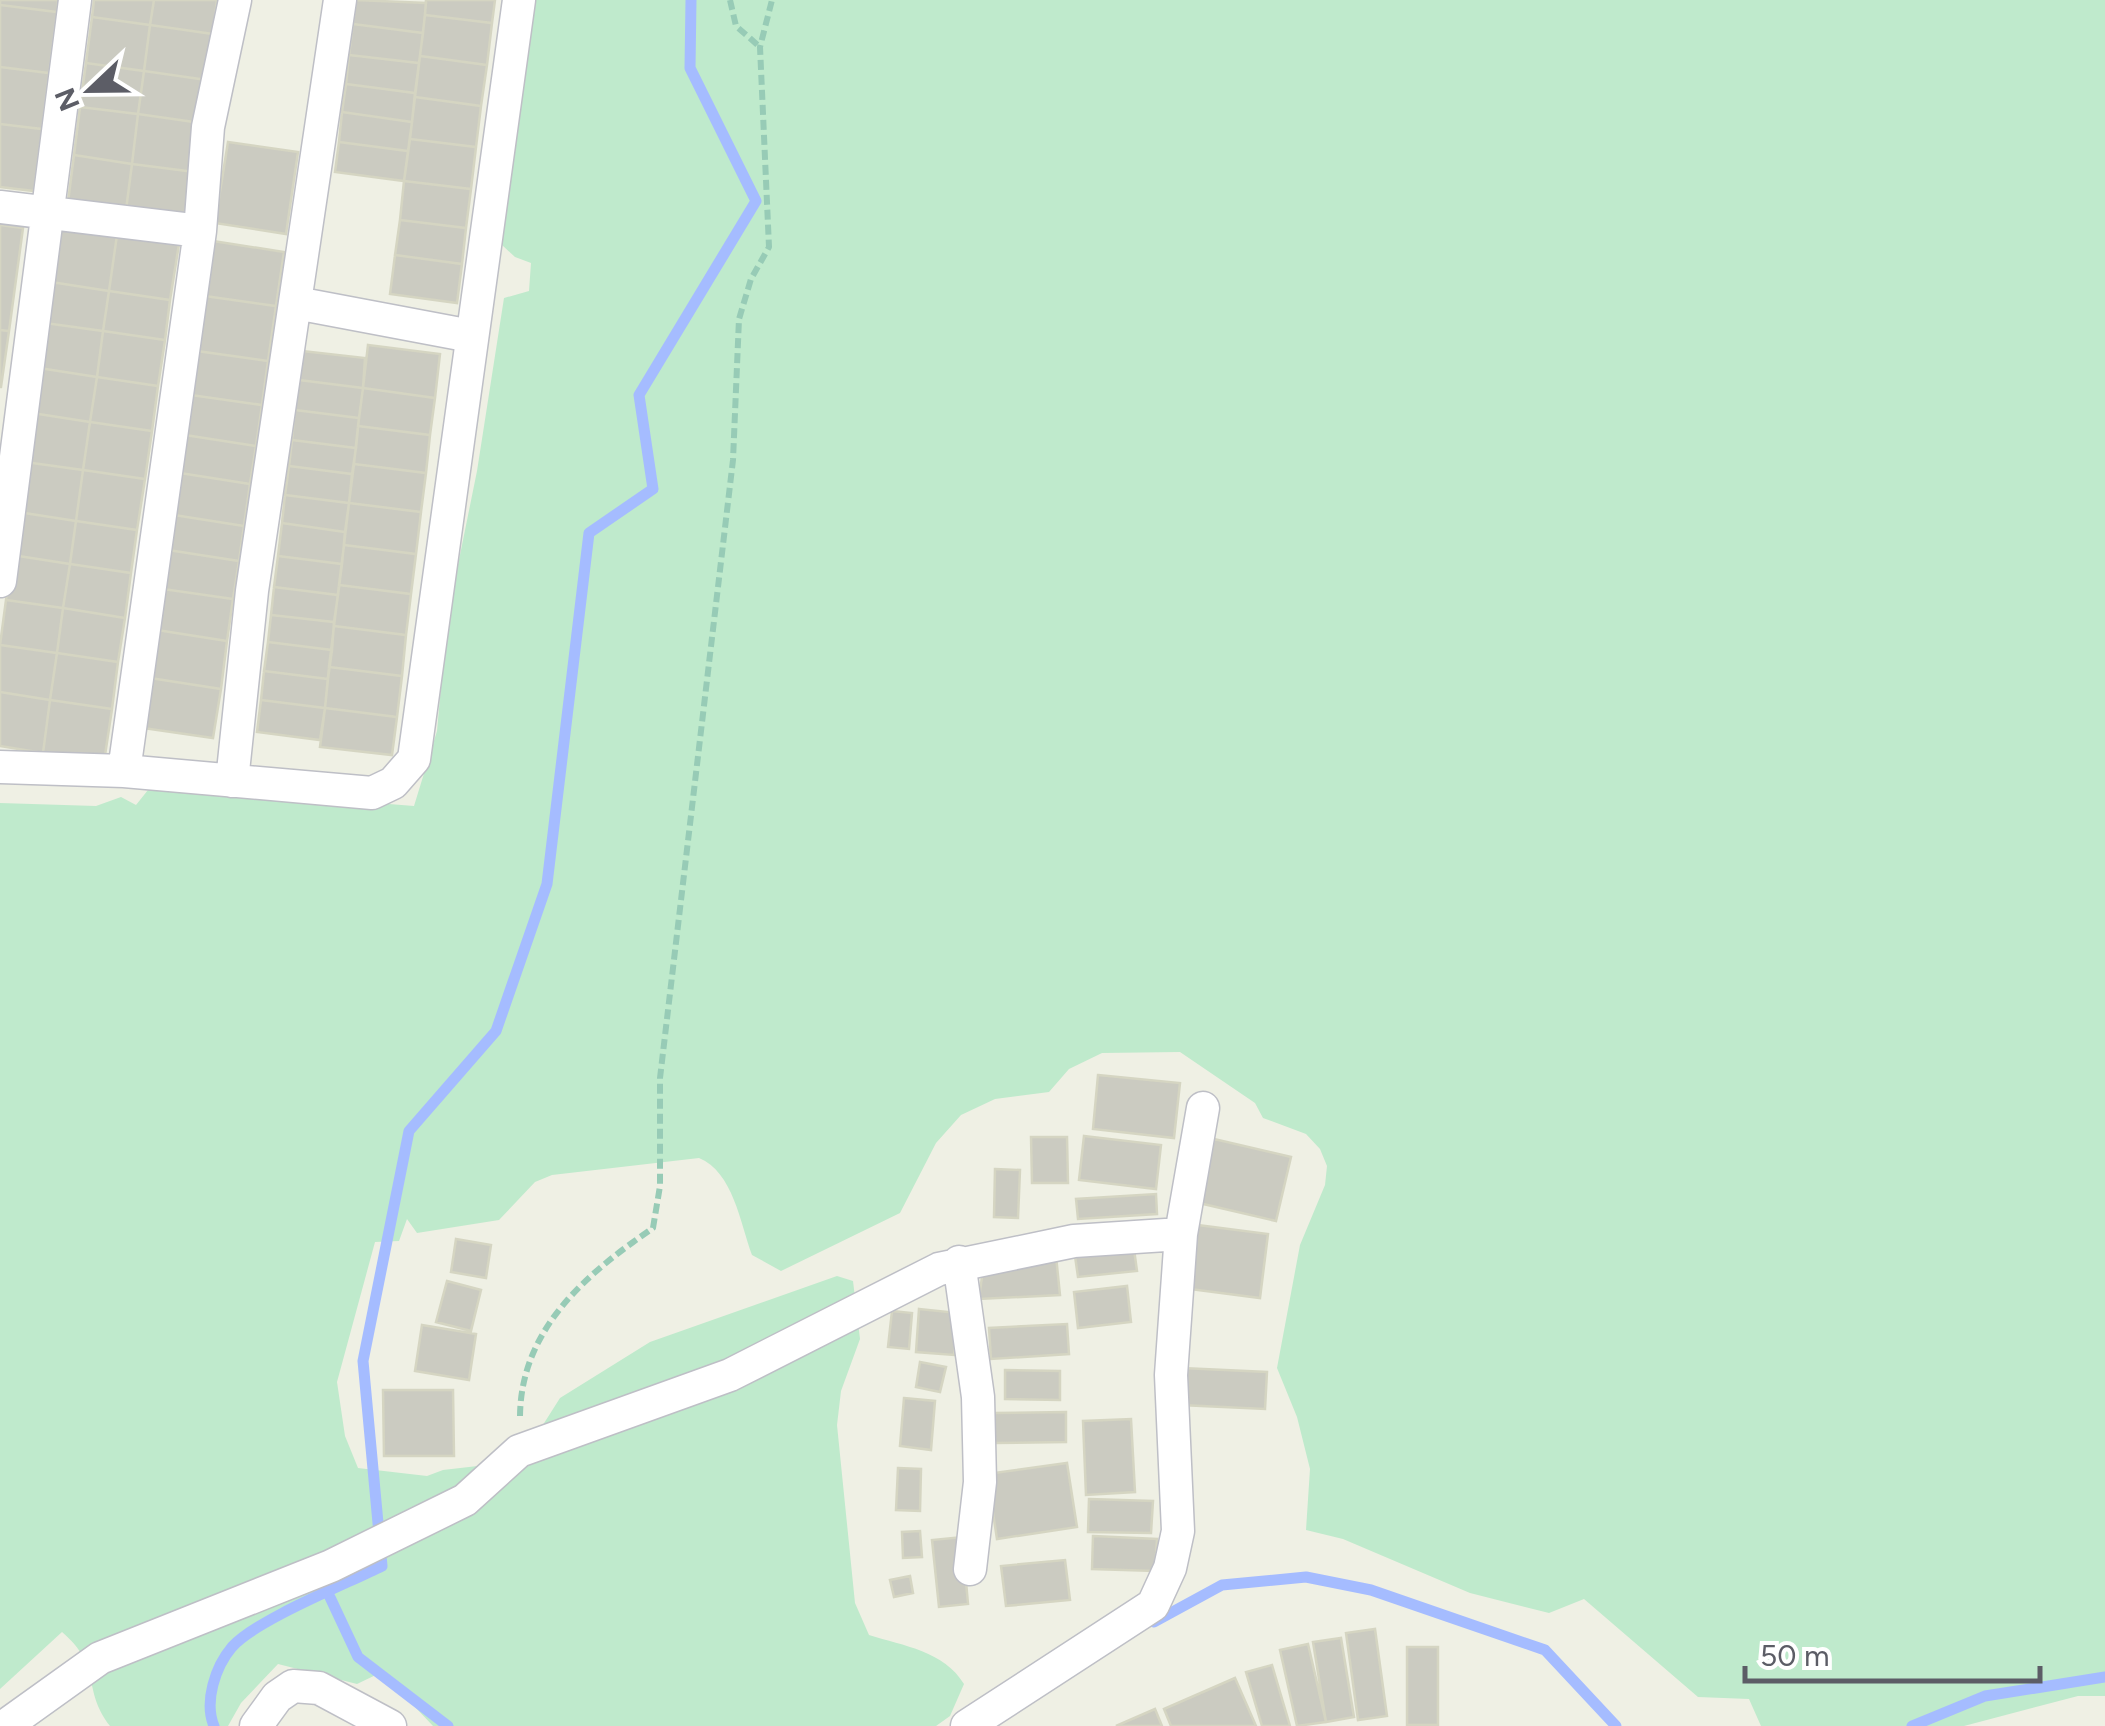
<svg xmlns="http://www.w3.org/2000/svg" width="2105" height="1726" viewBox="0 0 2105 1726" font-family="Figtree,sans-serif">
  <style>
    .green { fill: #bfeacc }
    .lines { fill: none; stroke-linecap: round; stroke-linejoin: round }
    .stream { stroke: #a5bcff; stroke-width: 11 }
    .building { fill: #cbcbc1; stroke: #d5d5c2; stroke-width: 2.5 }
    .street-casing { stroke: #bebfc6; stroke-width: 35 }
    .path { stroke: #97cbb6; stroke-width: 6; stroke-dasharray: 10 5; stroke-linecap: butt }
    .street { stroke: #fff; stroke-width: 32 }
  </style>
  <rect width="100%" height="100%" fill="#eff0e4"/>
  <path class="green" d="M529 0H2105V1696H2078L1964 1726H1761L1749 1699 1698 1697 1584 1599 1549 1613 1470 1593 1343 1539 1306 1530 1310 1469 1297 1417 1277 1368 1300 1245 1325 1185 1327 1166 1320 1149 1306 1134 1263 1118 1255 1103 1180 1052 1102 1053 1069 1069 1049 1092 995 1099 961 1115 936 1143 900 1213 781 1271 752 1255C740 1222 733 1172 699 1158L552 1175 535 1182 499 1220 417 1233 407 1219 399 1241 375 1242 337 1382 345 1436 358 1468 427 1476 443 1470 520 1461 560 1398 650 1342 837 1276 853 1281 860 1339 841 1391 837 1425 855 1603 869 1635C904 1646 944 1651 964 1684L950 1716 936 1726H433L382 1672 357 1684 278 1664 241 1703 228 1726H110C81 1688 103 1667 62 1632L0 1689V803L96 806 121 797 136 805 152 785 414 806 437 731 447 619 477 471 504 298 529 291 531 263 515 257 502 245 500 227Z"/>
  <g class="lines">
    <path class="stream" d="M328 1593 358 1657 448 1726
      M1154 1622 1222 1585 1306 1577 1371 1590 1545 1650 1616 1726
      M214 1726C204 1702 215 1667 232 1647 256 1620 346 1584 382 1566L363 1361 409 1131 496 1031 547 884 589 533 653 489 639 395 756 201 690 68 691 0
      M1912 1726 1985 1696 2105 1677"/>
  </g>
  <path class="building" d="M0 0H58L57 12 0 5Z
    M94 0H154L150 25 92 17Z
    M154 0H217L213 34 150 25Z
    M356 0 426 3 423 33 353 24Z
    M426 0H495L492 23 425 15Z
    M0 5 57 12 49 73 0 67Z
    M425 15 492 23 487 65 420 56Z
    M92 17 150 25 144 71 86 63Z
    M353 24 423 33 419 63 349 55Z
    M150 25 213 34 207 80 144 71Z
    M349 55 419 63 415 93 346 84Z
    M420 56 487 65 481 106 415 97Z
    M86 63 144 71 138 114 80 107Z
    M0 67 49 73 42 129 0 124Z
    M144 71 207 80 201 123 138 114Z
    M346 84 415 93 412 122 342 112Z
    M415 97 481 106 476 147 410 139Z
    M80 107 138 114 132 164 74 155Z
    M342 112 412 122 408 151 339 142Z
    M138 114 201 123 195 172 132 164Z
    M0 124 42 129 34 191 0 187Z
    M410 139 476 147 471 189 404 181Z
    M228 142 298 152 286 234 215 223Z
    M339 142 408 151 404 181 335 172Z
    M74 155 132 164 126 210 68 202Z
    M132 164 195 172 189 219 126 210Z
    M404 181 471 189 466 228 400 220Z
    M400 220 466 228 462 264 395 255Z
    M0 225 23 228 9 331 0 330Z
    M59 226 117 235 109 291 51 282Z
    M117 235 179 244 170 300 109 291Z
    M213 241 284 252 276 306 205 296Z
    M395 255 462 264 457 303 390 294Z
    M51 282 109 291 103 331 45 323Z
    M109 291 170 300 165 340 103 331Z
    M205 296 276 306 268 361 197 351Z
    M45 323 103 331 97 377 39 368Z
    M0 330 9 331 1 387H0Z
    M103 331 165 340 158 386 97 377Z
    M368 345 440 354 435 398 363 388Z
    M197 351 268 361 262 405 191 395Z
    M302 351 365 358 363 388 299 380Z
    M39 368 97 377 90 422 32 413Z
    M97 377 158 386 152 431 90 422Z
    M299 380 363 388 359 418 295 410Z
    M363 388 435 398 430 435 358 426Z
    M191 395 262 405 256 446 185 435Z
    M295 410 359 418 356 448 292 440Z
    M32 413 90 422 83 470 25 462Z
    M90 422 152 431 145 479 83 470Z
    M358 426 430 435 426 473 354 464Z
    M185 435 256 446 250 484 180 473Z
    M292 440 356 448 352 474 289 466Z
    M25 462 83 470 76 521 18 512Z
    M354 464 426 473 421 512 349 503Z
    M289 466 352 474 349 503 285 495Z
    M83 470 145 479 137 530 76 521Z
    M180 473 250 484 244 526 174 515Z
    M285 495 349 503 345 532 282 523Z
    M349 503 421 512 416 554 344 545Z
    M18 512 76 521 70 564 12 555Z
    M174 515 244 526 239 561 168 550Z
    M76 521 137 530 131 573 70 564Z
    M282 523 345 532 342 564 278 556Z
    M344 545 416 554 411 594 339 585Z
    M168 550 239 561 233 599 163 589Z
    M12 555 70 564 63 608 6 600Z
    M278 556 342 564 338 595 274 587Z
    M70 564 131 573 125 618 63 608Z
    M339 585 411 594 406 635 334 626Z
    M274 587 338 595 334 622 271 615Z
    M163 589 233 599 227 641 157 630Z
    M6 600 63 608 57 653 0 645Z
    M63 608 125 618 118 662 57 653Z
    M271 615 334 622 332 650 268 642Z
    M334 626 406 635 402 676 329 667Z
    M157 630 227 641 221 689 150 678Z
    M268 642 332 650 328 679 264 671Z
    M0 645 57 653 50 700 0 692Z
    M57 653 118 662 112 709 50 700Z
    M329 667 402 676 397 717 325 708Z
    M264 671 328 679 325 708 261 700Z
    M150 678 221 689 213 738 143 728Z
    M0 692 50 700 43 753 0 746Z
    M50 700 112 709 104 762 43 753Z
    M261 700 325 708 320 740 257 732Z
    M325 708 397 717 392 755 320 747Z
    M1098 1075 1180 1083 1174 1138 1093 1129Z
    M1084 1136 1161 1145 1156 1189 1079 1180Z
    M1031 1137H1067L1068 1183H1032Z
    M1214 1139 1291 1157 1276 1221 1199 1203Z
    M995 1169 1020 1170 1018 1218 994 1217Z
    M1156 1194 1157 1214 1078 1219 1076 1199Z
    M1190 1224 1268 1234 1260 1298 1182 1288Z
    M456 1239 491 1245 486 1278 451 1272Z
    M1133 1242 1137 1271 1078 1277 1074 1249Z
    M1056 1256 1060 1295 979 1299 984 1262Z
    M447 1281 481 1290 471 1331 436 1322Z
    M1127 1286 1131 1322 1078 1328 1074 1292Z
    M919 1309 958 1313 954 1355 916 1352Z
    M892 1311 912 1313 909 1349 888 1347Z
    M1067 1324 1069 1354 991 1359 989 1328Z
    M422 1325 476 1334 469 1380 415 1371Z
    M920 1362 946 1367 940 1392 916 1387Z
    M1182 1368 1267 1372 1265 1409 1181 1405Z
    M1005 1370 1060 1371V1400L1005 1399Z
    M383 1390H453L454 1456H384Z
    M904 1398 935 1401 931 1450 900 1446Z
    M1066 1412V1442L994 1443 993 1413Z
    M1131 1419 1135 1492 1086 1495 1083 1421Z
    M1067 1463 1077 1527 997 1539 987 1474Z
    M898 1468 921 1469 920 1511 896 1510Z
    M1089 1499 1153 1501 1151 1533 1088 1532Z
    M920 1531 922 1557 903 1558 902 1532Z
    M1093 1536 1157 1539 1155 1571 1092 1569Z
    M962 1537 968 1604 939 1607 932 1540Z
    M1065 1560 1070 1600 1006 1606 1001 1566Z
    M910 1576 913 1593 894 1597 890 1580Z
    M1375 1629 1387 1716 1358 1720 1346 1633Z
    M1341 1638 1354 1717 1326 1722 1313 1642Z
    M1308 1644 1326 1722 1297 1726 1280 1650Z
    M1407 1647H1438V1725H1407Z
    M1272 1665 1290 1726H1262L1246 1672Z
    M1235 1678 1256 1726H1171L1164 1709Z
    M1155 1709 1162 1726H1116Z"/>
  <g class="lines">
    <defs>
      <path id="street" d="M0 207 200 231
        M296 303 471 336
        M0 581 75 0
        M0 767 124 771 372 793 393 783 414 759 519 0
        M124 771 200 231 208 127 235 0
        M232 781 252 591 340 0
        M959 1262 978 1397 980 1482 970 1569
        M5 1726 100 1658 331 1566 465 1500 519 1451 730 1375 939 1269 1074 1241 1181 1234
        M256 1726 277 1697 293 1686 319 1688 390 1726
        M967 1726 1153 1605 1170 1568 1178 1531 1171 1375 1181 1234 1203 1108"/>
    </defs>
    <use href="#street" class="street-casing"/>
    <path class="path" d="M730 0 736 26 760 47
      M520 1416C521 1329 586 1274 653 1228L660 1186V1078L733 460 739 319 751 279 769 247 760 47 772 0"/>
    <use href="#street" class="street"/>
  </g>
  <g transform="translate(90 90) rotate(248)" stroke="#ffffff" stroke-width="8" paint-order="stroke">
  <path d="M0-8L18 38L0 25L-18 38Z" fill="#5c5d66"/>
  <text y="-15" font-size="28" font-weight="bold" text-anchor="middle" fill="#5c5d66">N</text>
  </g>
  <path d="M1745 1666v15h295v-15" fill="none" stroke="#5c5d66" stroke-width="5"/>
  <text x="1760" y="1666" font-size="30" fill="#5c5d66" stroke="#ffffff" stroke-width="8" paint-order="stroke">50 m</text>
</svg>
